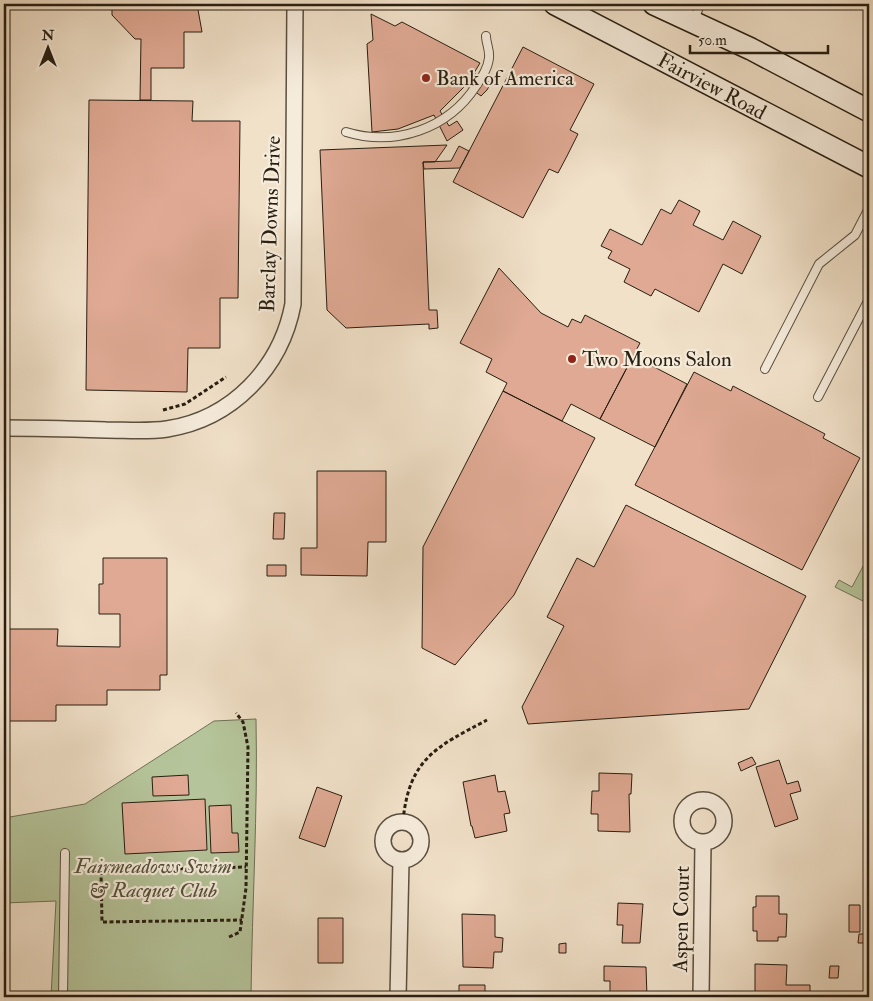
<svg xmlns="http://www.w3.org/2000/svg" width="873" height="1001" viewBox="0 0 873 1001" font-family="'IM FELL Double Pica',serif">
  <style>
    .green { fill: #b5c49a; stroke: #6e7156 }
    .building { fill: #dfa993; stroke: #281e11 }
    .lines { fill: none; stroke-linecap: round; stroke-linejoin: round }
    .service-casing { stroke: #5a4f3f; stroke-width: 10 }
    .minor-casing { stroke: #5a4f3f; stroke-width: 18 }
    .secondary-casing { stroke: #281e11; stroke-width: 24 }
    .path { stroke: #281e11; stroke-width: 3; stroke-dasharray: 4 2.5; stroke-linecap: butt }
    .service { stroke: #f6ecdc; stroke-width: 8 }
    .minor { stroke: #f6ecdc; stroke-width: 15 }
    .secondary { stroke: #f6ecdc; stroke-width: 21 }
    .poi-dot { fill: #8f2418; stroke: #f6ecdc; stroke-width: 2 }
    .labels { text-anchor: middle; stroke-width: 4.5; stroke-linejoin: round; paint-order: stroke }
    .poi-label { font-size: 21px; fill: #281e11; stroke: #f6ecdc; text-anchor: start }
    .street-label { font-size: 21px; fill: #281e11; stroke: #f6ecdc }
    .park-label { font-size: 21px; font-style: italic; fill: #52503a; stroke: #f6ecdc }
  </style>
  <rect width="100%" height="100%" fill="#f1e1c9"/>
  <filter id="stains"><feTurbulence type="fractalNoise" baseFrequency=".004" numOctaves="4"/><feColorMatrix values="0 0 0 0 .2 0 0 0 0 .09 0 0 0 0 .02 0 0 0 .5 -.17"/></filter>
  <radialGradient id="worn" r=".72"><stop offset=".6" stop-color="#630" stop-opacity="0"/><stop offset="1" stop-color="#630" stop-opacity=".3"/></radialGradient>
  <path class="green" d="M869 555V604L835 587 839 580 852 587Z
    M256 719C258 812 252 904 251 997H51L56 901 4 903V818L85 804 214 721Z"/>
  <path class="building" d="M112 4H197L202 32H184V68H151V100H140L141 39H135L112 15Z
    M371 14 395 26 402 22 480 63 474 73 491 83 487 90 481 96 466 85 440 111 449 126 457 121 463 130 447 141 434 115 398 129 372 132 367 44 373 40Z
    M523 47 594 84 570 130 578 134 567 156 558 173 549 169 523 218 453 182Z
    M89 100 193 101 192 121H240L238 298H220V348H188L187 392 86 390Z
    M447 145 435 162H423L429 310H437L438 328 429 329V324L346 328 327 310 320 150Z
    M459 146 469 151 460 168 424 169 423 162 451 161Z
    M679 200 700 211 693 225 723 240 733 221 761 236 742 274 723 264 699 312 655 289 651 296 624 282 630 269 608 258 612 251 601 246 610 229 642 245 661 209 671 214Z
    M499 268 541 313 568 327 572 319 581 323 585 315 640 343 600 419 571 404 562 421 503 391 507 383 486 372 492 359 460 343Z
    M633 356 687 384 655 447 600 419Z
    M694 372 731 391 733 386 825 434 823 438 860 458 802 570 635 485Z
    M503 391 595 438 514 595 455 665 422 648 423 547Z
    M317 471H386V542H368L367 576 301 575V548H317Z
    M626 505 806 596 749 709 528 724 522 707 564 626 547 617 577 558 594 567Z
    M274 513H285L284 539H273Z
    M103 558H167V675H160V690H107V705H56V721H4V629H58L57 646 120 647V614H99V584H103Z
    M267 565H286V576H267Z
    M752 757 756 764 741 771 738 763Z
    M779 760 787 784 798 781 801 791 790 794 798 819 775 827 756 767Z
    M599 773 632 774 631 794H629L630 832 598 831V814H591L592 791H599Z
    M188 775 189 795 153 796 152 777Z
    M495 775 498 792 505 791 510 813 504 814 507 831 475 838 472 826H471L463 782Z
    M317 787 342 796 325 847 299 838Z
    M205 799 207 850 125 854 122 803Z
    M231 805 232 833H238L239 852 211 853 209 806Z
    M756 896H779V914H787L786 937H778V941H757V931H753V907H756Z
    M618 903 643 904 640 943H622L623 925H617Z
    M849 905H860V932H849Z
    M462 914 495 915V937L503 938 502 952H494L493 968 463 967Z
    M318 918H343V963H318Z
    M859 934H868V943H858Z
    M566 943V953H559V944Z
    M755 964 787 965 786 985H810V997H766L767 993 755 992Z
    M604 966 646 967 647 997H610V981H604Z
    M830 966H839L838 978H829Z
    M459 985H485V997H459Z"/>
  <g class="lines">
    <defs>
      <path id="service" d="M694 21 700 4
        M346 132C395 147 448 129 476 86 482 77 488 68 489 58 490 50 486 43 486 36
        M765 369 819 264 855 235 869 208
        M818 397 869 299
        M63 997 65 853"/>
      <path id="minor" d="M4 428C38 428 72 429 106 430 126 430 147 432 167 429 232 419 281 368 293 304L295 4
        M682 821a21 21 0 1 1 42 0a21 21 0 1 1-42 0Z
        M383 841a19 19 0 1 1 38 0a19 19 0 1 1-38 0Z
        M398 997 401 860
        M701 997 703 842"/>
      <path id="secondary" d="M555 4 869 167
        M654 4 751 49 869 111"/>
    </defs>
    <use href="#service" class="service-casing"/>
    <use href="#minor" class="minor-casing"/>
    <use href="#secondary" class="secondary-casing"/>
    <path class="path" d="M163 410 185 404 226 377
      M403 821C409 759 436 747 487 720
      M95 871 246 867
      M101 871 102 922 242 920
      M229 937 240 932 246 888 248 747 243 722 236 713"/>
    <use href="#service" class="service"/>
    <use href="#minor" class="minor"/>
    <use href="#secondary" class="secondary"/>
  </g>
  <g class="poi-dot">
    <circle cx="426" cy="78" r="5"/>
    <circle cx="572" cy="359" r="5"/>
  </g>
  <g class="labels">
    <g class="poi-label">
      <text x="436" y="85">Bank of America</text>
      <text x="582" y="366">Two Moons Salon</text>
    </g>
    <g class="street-label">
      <text transform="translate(712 86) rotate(28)" y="7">Fairview Road</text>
      <text transform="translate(270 224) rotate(-88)" y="7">Barclay Downs Drive</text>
      <text transform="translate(681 919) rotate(-89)" y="7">Aspen Court</text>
    </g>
    <g class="park-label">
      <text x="153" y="873">Fairmeadows Swim<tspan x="153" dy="24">&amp; Racquet Club</tspan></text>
    </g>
  </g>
  <rect width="873" height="1001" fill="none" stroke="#f1e1c9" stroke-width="20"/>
  <rect x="5" y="5" width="863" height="991" fill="none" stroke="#281e11" stroke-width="2.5"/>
  <rect x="10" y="10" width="853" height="981" fill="none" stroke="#281e11"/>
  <g transform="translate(48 48)" stroke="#f6ecdc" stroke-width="4" paint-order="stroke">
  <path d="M0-4L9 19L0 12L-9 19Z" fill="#281e11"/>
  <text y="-8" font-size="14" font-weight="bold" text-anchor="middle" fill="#281e11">N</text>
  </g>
  <path d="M690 45v8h138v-8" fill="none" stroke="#281e11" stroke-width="2.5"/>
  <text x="698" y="45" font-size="15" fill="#281e11" stroke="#f6ecdc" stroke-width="4" paint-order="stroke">50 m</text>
  <rect width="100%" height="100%" filter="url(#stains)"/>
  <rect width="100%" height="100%" fill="url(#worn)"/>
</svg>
